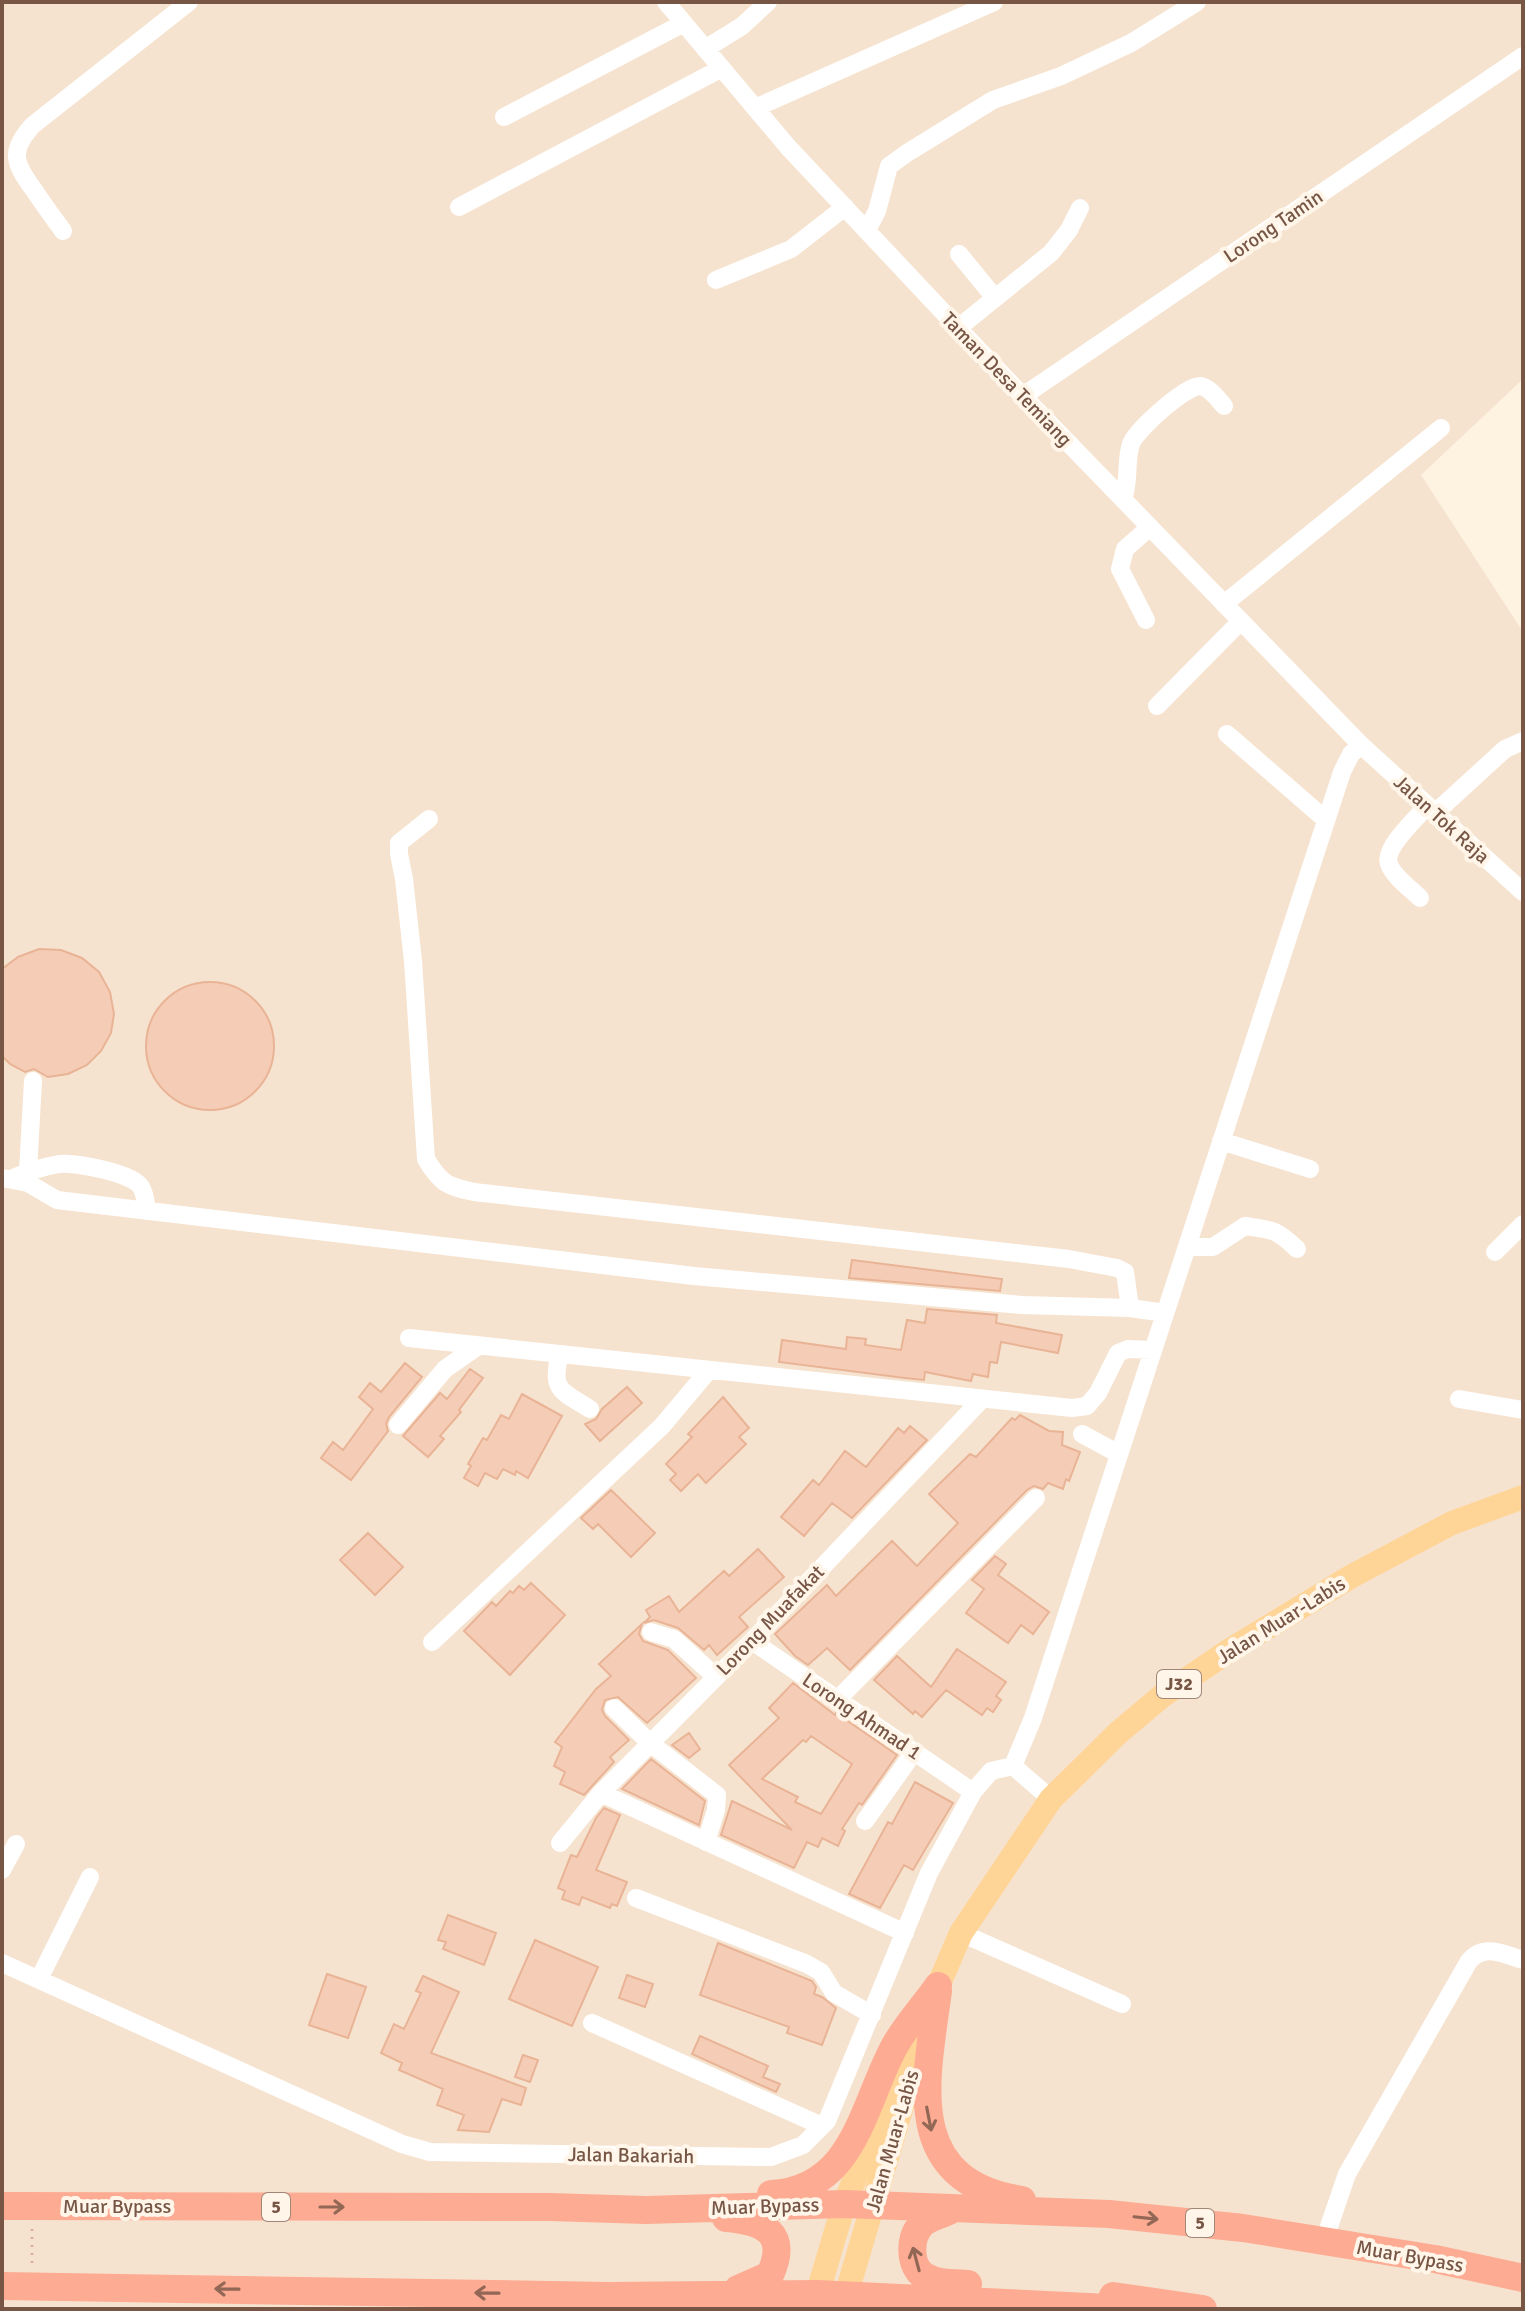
<svg xmlns="http://www.w3.org/2000/svg" width="1525" height="2311" viewBox="0 0 1525 2311" font-family="Signika,sans-serif">
  <style>
    .residential { fill: #f6e3cf }
    .building { fill: #f5cdb7; stroke: #e9b396; stroke-width: 2; fill-rule: evenodd }
    .lines { fill: none; stroke-linecap: round; stroke-linejoin: round }
    .path { stroke: #dab09a; stroke-width: 3; stroke-dasharray: 2 6; stroke-linecap: butt }
    .minor { stroke: #fff; stroke-width: 18 }
    .major { stroke: #ffd497; stroke-width: 24 }
    .highway { stroke: #fdab93; stroke-width: 28 }
    .oneway { stroke: #926755 }
    .labels { text-anchor: middle; stroke-width: 8; stroke-linejoin: round; paint-order: stroke }
    .shield { fill: #fff6e9; stroke: #a08677; stroke-width: 2 }
    .shield-label { font-size: 18px; font-weight: bold; fill: #775646 }
    .street-label { font-size: 20px; fill: #775646; stroke: #fff6e9 }
  </style>
  <rect width="100%" height="100%" fill="#fef2e1"/>
  <path class="residential" d="M2 2H1523V379L1421 475 1523 632V2309H2Z"/>
  <path class="building" d="M39 949 61 950 82 958 99 972 110 992 114 1014 111 1033 101 1051 87 1065 68 1074 48 1077 34 1069 25 1072 10 1064 2 1056V969L18 957Z
    M146 1046a64 64 0 1 1 128 0a64 64 0 1 1-128 0Z
    M852 1260 1002 1279 1000 1291 849 1278Z
    M927 1309 997 1315 996 1323 1062 1335 1058 1353 1001 1342 997 1363 990 1362 988 1377 973 1374 971 1381 925 1372 924 1380 905 1378 779 1362 782 1340 846 1349 847 1337 866 1339 865 1345 901 1350 907 1320 925 1323Z
    M405 1363 422 1377 389 1417 386 1424 388 1431 351 1480 321 1458 333 1442 343 1450 373 1409 359 1397 370 1383 381 1392Z
    M470 1369 483 1378 459 1410 461 1412 440 1436 444 1439 428 1457 403 1436 440 1393 447 1399Z
    M627 1387 642 1403 600 1441 585 1424 596 1419 602 1409Z
    M522 1394 562 1416 528 1478 516 1471 515 1475 503 1469 497 1479 485 1473 478 1486 464 1478 471 1466 468 1464 483 1438 487 1440 501 1415 509 1419Z
    M723 1397 749 1428 739 1437 746 1444 706 1483 698 1474 681 1491 670 1480 676 1474 666 1464 692 1437 688 1434Z
    M1020 1415 1049 1431 1063 1432 1062 1445 1080 1452 1069 1481 1066 1479 1063 1489 1048 1483 1043 1489 1034 1486 1027 1490 850 1670 827 1648 808 1665 795 1656 775 1634 827 1585 836 1596 892 1541 917 1566 958 1523 929 1494 970 1454 976 1457 1012 1418 1015 1420Z
    M910 1426 927 1440 852 1518 832 1503 804 1536 781 1517 813 1480 819 1485 845 1451 866 1467 898 1428 904 1433Z
    M611 1490 655 1533 631 1557 598 1524 593 1529 581 1518Z
    M368 1533 403 1567 375 1595 340 1560Z
    M758 1549 784 1577 739 1617 748 1627 717 1655 709 1645 704 1650 678 1628 654 1620 644 1623 650 1617 646 1610 669 1596 679 1612 724 1571 729 1576Z
    M995 1556 1006 1564 998 1575 1049 1612 1033 1634 1021 1625 1008 1643 966 1613 984 1589 972 1580Z
    M531 1583 565 1615 510 1675 464 1631 492 1602 496 1606 510 1591 513 1593 519 1586 524 1590Z
    M642 1624 639 1634 643 1641 668 1650 696 1678 647 1723 618 1697 605 1700 602 1710 605 1716 629 1740 610 1757 614 1762 584 1795 560 1784 565 1772 554 1766 562 1747 555 1742 596 1689 611 1676 599 1664Z
    M957 1649 1006 1682 996 1696 1001 1700 993 1712 987 1708 982 1715 946 1690 922 1717 915 1711 913 1714 874 1680 897 1656 931 1687Z
    M793 1683 835 1715 836 1713 897 1755 862 1805 859 1803 842 1829 845 1831 838 1846 822 1838 818 1847 807 1842 794 1868 721 1835 732 1801 792 1830 729 1765 779 1718 769 1708ZM811 1736 852 1764 821 1814 795 1802 798 1797 762 1779 803 1740 806 1742Z
    M689 1733 700 1749 689 1758 672 1745Z
    M651 1759 705 1801 699 1825 622 1789Z
    M915 1782 953 1803 913 1870 904 1865 880 1908 849 1894 888 1822 892 1824Z
    M604 1808 620 1815 596 1870 627 1882 617 1906 612 1904 610 1908 582 1897 579 1905 562 1899 565 1891 558 1888 571 1855 577 1857 596 1818Z
    M448 1915 496 1933 484 1965 443 1949 446 1942 438 1940Z
    M535 1940 598 1967 572 2026 509 1999Z
    M718 1943 812 1981 816 1987 814 1994 822 1997 836 2008 822 2045 787 2033 789 2027 700 1995Z
    M327 1974 366 1987 348 2038 309 2025Z
    M627 1975 653 1984 645 2007 619 1998Z
    M423 1976 459 1992 431 2053 526 2088 521 2105 502 2099 489 2132 458 2130 464 2115 437 2105 443 2089 399 2070 402 2063 381 2053 394 2024 404 2029 421 1993 416 1991Z
    M700 2036 768 2066 763 2077 780 2084 776 2092 692 2054Z
    M523 2055 538 2060 530 2082 515 2077Z"/>
  <g class="lines">
    <path class="path" d="M32 2229V2265"/>
    <path class="minor" d="M666 2 788 147 991 363 1361 745 1523 892
      M705 49 742 26 768 2
      M755 108 994 2
      M504 117 684 23
      M459 207 722 68
      M867 230 877 211 889 166 907 153 993 100 1061 76 1131 43 1197 2
      M63 231C53 217 43 204 34 190 14 163 9 151 33 125L189 2
      M959 254 995 298
      M716 280 791 249 845 207
      M958 328 1051 253 1069 230 1080 208
      M1023 396 1523 56
      M1123 499C1130 481 1125 462 1131 444 1136 430 1187 384 1201 386 1210 388 1218 399 1224 406
      M1224 604 1441 428
      M1146 620 1120 569 1125 549 1150 527
      M1157 706 1241 621
      M1227 734 1326 820
      M1435 813 1505 749 1523 741
      M429 819 399 843V854L404 879 413 961 426 1159C441 1184 447 1186 474 1192L1069 1259 1117 1268 1125 1272 1130 1308
      M1420 898C1411 889 1393 876 1389 864 1383 848 1417 818 1427 806
      M1221 1141 1310 1169
      M28 1171 33 1081
      M2 1178 28 1183 57 1200 694 1276 1022 1305 1130 1308 1165 1313
      M11 1179C26 1172 42 1167 59 1164 75 1162 133 1173 141 1187 145 1193 146 1204 147 1211
      M1187 1247H1213L1245 1226C1273 1230 1276 1229 1297 1249
      M1495 1252 1523 1224
      M409 1338 1072 1408 1087 1406 1098 1393 1118 1353 1128 1349 1153 1350
      M560 1354C550 1391 562 1391 590 1409
      M1459 1399 1523 1410
      M398 1425 445 1369 478 1346
      M1082 1434 1119 1454
      M651 1632 674 1639 716 1677
      M752 1641 973 1792
      M432 1642 662 1426 709 1370
      M838 1699 1036 1498
      M614 1708 650 1743 717 1795 716 1810 706 1842
      M1013 1766 1033 1718 1342 772 1351 754 1361 745
      M601 1793 905 1933
      M865 1821 914 1752
      M560 1843 601 1793 752 1641 982 1399
      M2 1870 16 1844
      M636 1898 807 1964 821 1972 834 1993 872 2015
      M961 1933 1122 2004
      M2 1963 402 2144 430 2152 771 2157 803 2145 827 2121 929 1873 973 1792 991 1771 1013 1766 1051 1799
      M39 1979 90 1877
      M592 2023 822 2126
      M1324 2241 1347 2174 1469 1961C1484 1943 1504 1954 1523 1960"/>
    <path class="major" d="M813 2309 844 2204 961 1933 1051 1799 1118 1733 1162 1696 1230 1650 1352 1576 1452 1523 1523 1497
      M842 2309 905 2096"/>
    <path class="highway" d="M938 1991C926 2080 901 2181 1022 2200
      M771 2194C854 2190 862 2107 894 2047 906 2025 924 2006 938 1986
      M2 2206 550 2207 646 2210 844 2204 1109 2214 1243 2228 1435 2259 1523 2278
      M949 2211C941 2215 927 2218 921 2225 909 2238 909 2266 924 2276 937 2284 953 2283 968 2284
      M726 2218C764 2221 789 2233 770 2275L738 2289
      M2 2286 609 2296 817 2294 1130 2309
      M1113 2296 1203 2309"/>
  </g>
  <defs><path id="oneway-shaft" d="M-6 0H5M1.5-3L5.5 0L1.5 3" fill="none" stroke-width="1.6" stroke-linecap="round" stroke-linejoin="round" transform="scale(2)"/></defs>
  <g class="oneway">
    <use href="#oneway-shaft" transform="translate(929 2119) rotate(79)"/>
    <use href="#oneway-shaft" transform="translate(332 2207)"/>
    <use href="#oneway-shaft" transform="translate(1146 2218) rotate(6)"/>
    <use href="#oneway-shaft" transform="translate(916 2259) rotate(-105)"/>
    <use href="#oneway-shaft" transform="translate(227 2289) rotate(-179)"/>
    <use href="#oneway-shaft" transform="translate(487 2293) rotate(-179)"/>
  </g>
  <g class="labels">
    <g class="shield">
      <rect x="1157" y="1670" width="44" height="28" rx="6"/>
      <rect x="262" y="2193" width="28" height="28" rx="6"/>
      <rect x="1186" y="2209" width="28" height="28" rx="6"/>
    </g>
    <g class="shield-label">
      <text x="1179" y="1690">J32</text>
      <text x="276" y="2213">5</text>
      <text x="1200" y="2229">5</text>
    </g>
    <g class="street-label">
      <text transform="translate(1273 226) rotate(-34)" y="7">Lorong Tamin</text>
      <text transform="translate(1007 379) rotate(46)" y="7">Taman Desa Temiang</text>
      <text transform="translate(1442 819) rotate(42)" y="7">Jalan Tok Raja</text>
      <text transform="translate(770 1620) rotate(-46)" y="7">Lorong Muafakat</text>
      <text transform="translate(1281 1620) rotate(-32)" y="7">Jalan Muar-Labis</text>
      <text transform="translate(862 1716) rotate(34)" y="7">Lorong Ahmad 1</text>
      <text transform="translate(892 2141) rotate(-74)" y="7">Jalan Muar-Labis</text>
      <text transform="translate(631 2155) rotate(1)" y="7">Jalan Bakariah</text>
      <text x="117" y="2213">Muar Bypass</text>
      <text transform="translate(765 2206) rotate(-2)" y="7">Muar Bypass</text>
      <text transform="translate(1410 2256) rotate(10)" y="7">Muar Bypass</text>
    </g>
  </g>
  <rect width="1525" height="2311" fill="none" stroke="#775646" stroke-width="8"/>
</svg>
